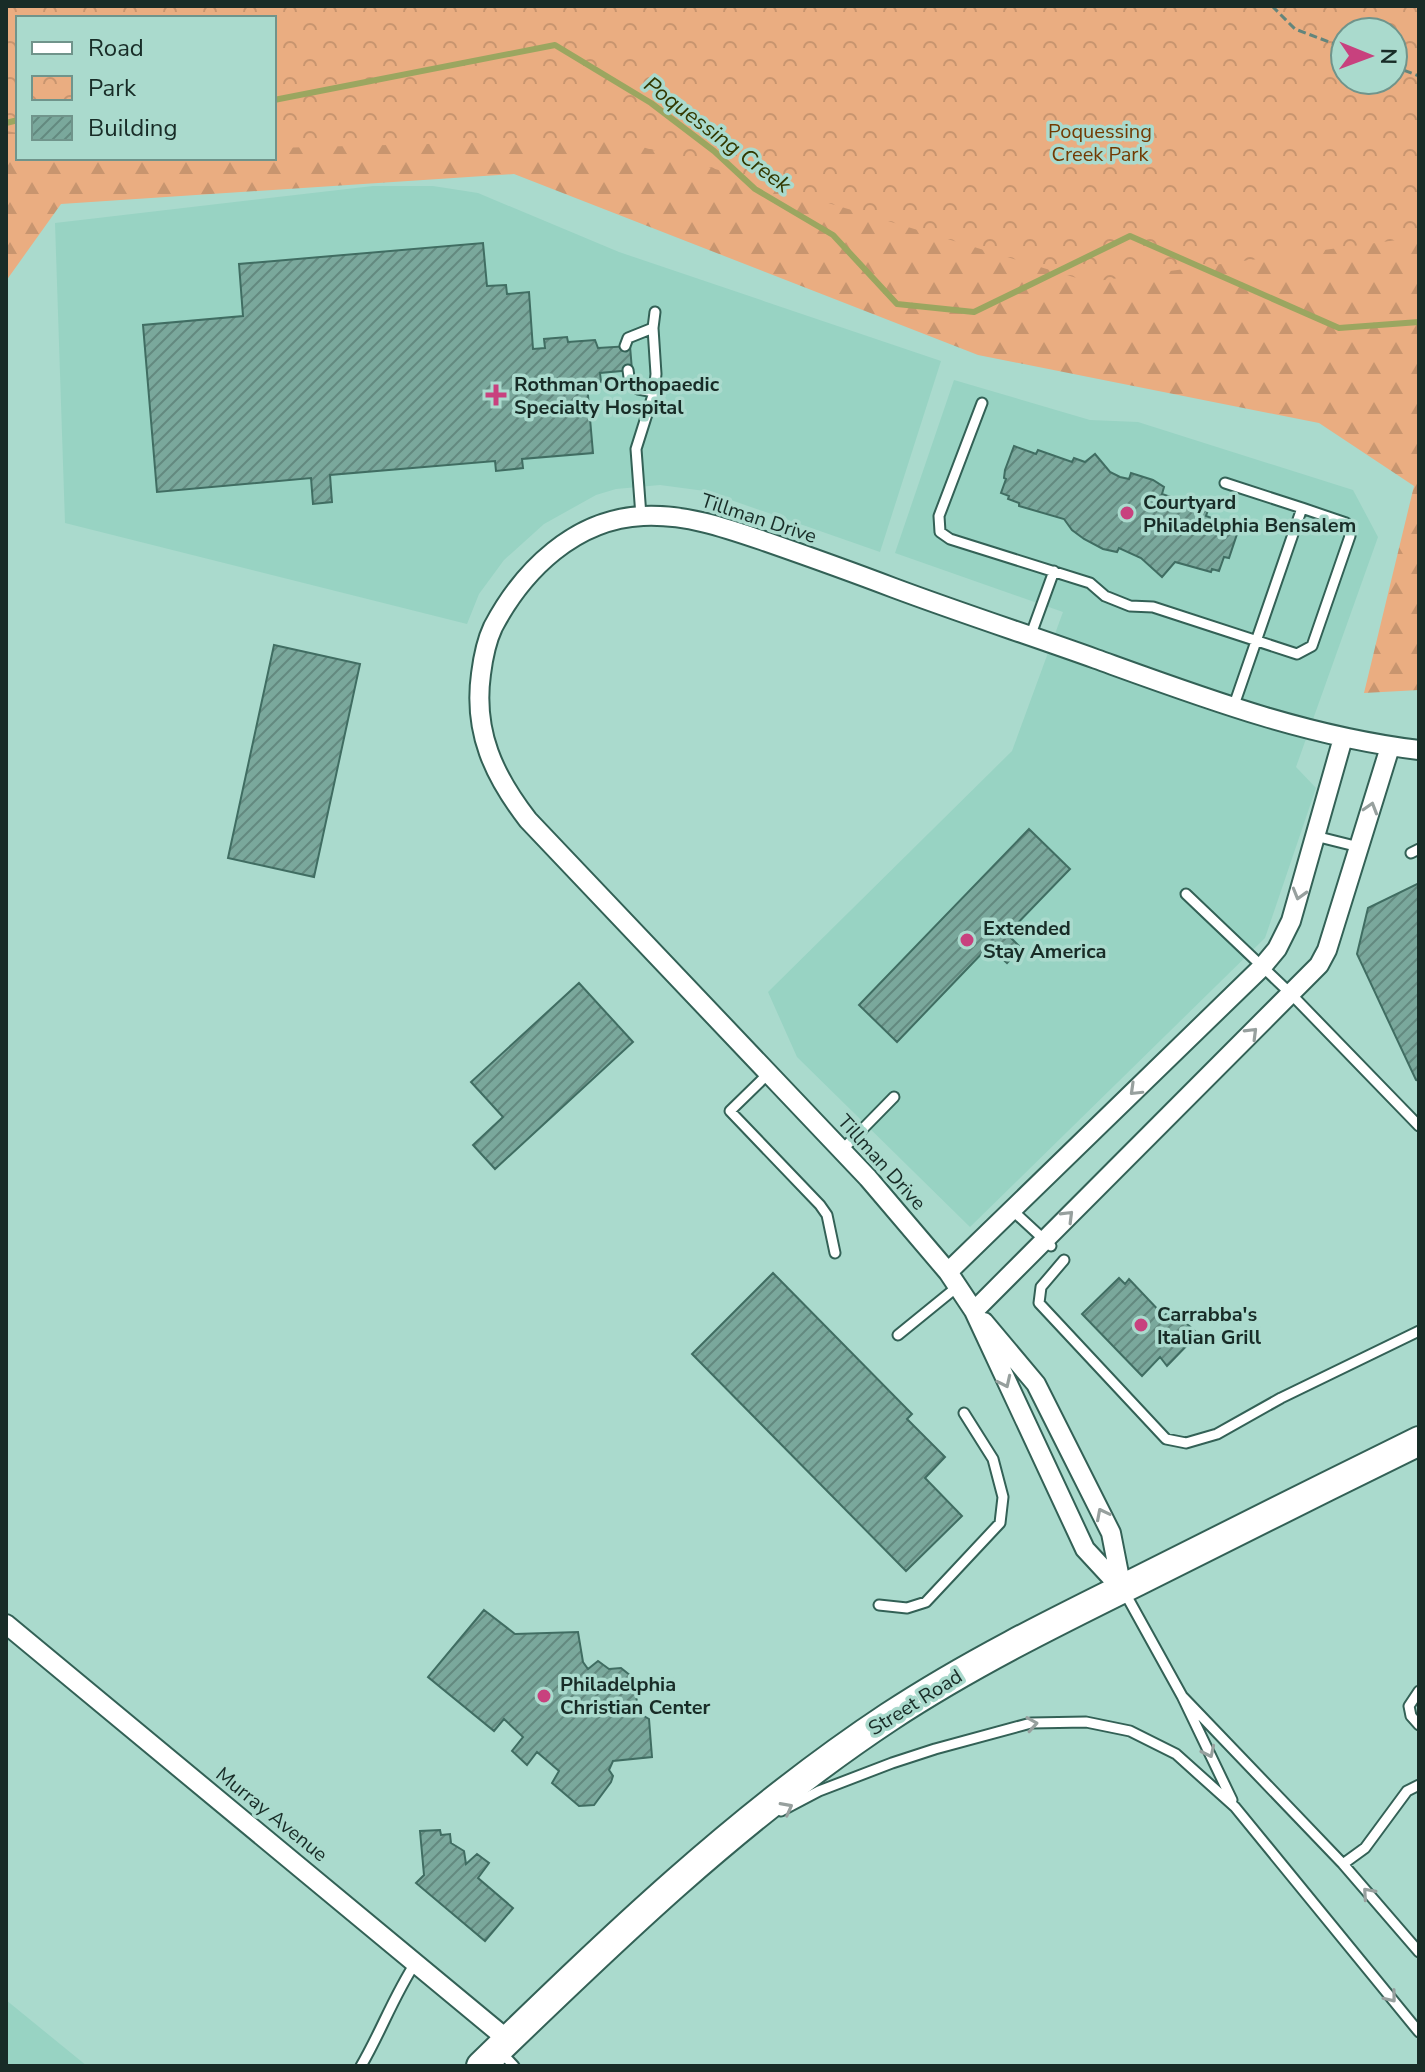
<svg xmlns="http://www.w3.org/2000/svg" width="1425" height="2072" viewBox="0 0 1425 2072" font-family="'Nunito Sans',sans-serif">
  <style>
    .built { fill: #98d3c3 }
    .forest { fill: url(#forest-firs); fill-rule: evenodd }
    .park { fill: url(#park-crowns); fill-rule: evenodd }
    .lines { fill: none; stroke-linecap: round; stroke-linejoin: round }
    .stream { stroke: #9ba660; stroke-width: 6 }
    .building { fill: url(#building-hatch); stroke: #406d62; stroke-width: 2 }
    .lane-casing { stroke: #336156; stroke-width: 13 }
    .street-casing { stroke: #336156; stroke-width: 22 }
    .primary-casing { stroke: #336156; stroke-width: 32 }
    .path { stroke: #63857c; stroke-width: 3; stroke-dasharray: 8 4; stroke-linecap: butt }
    .lane { stroke: #fff; stroke-width: 9 }
    .street { stroke: #fff; stroke-width: 18 }
    .primary { stroke: #fff; stroke-width: 28 }
    .oneway { stroke: #97a09e }
    .poi-dot { fill: #c8417e; stroke: #aadacd; stroke-width: 3 }
    .labels { text-anchor: middle; stroke-width: 7; stroke-linejoin: round; paint-order: stroke }
    .park-label { font-size: 20px; fill: #723a02; stroke: #aadacd }
    .poi-label { font-size: 20px; font-weight: bold; fill: #182c27; stroke: #aadacd; text-anchor: start }
    .street-label { font-size: 20px; fill: #182c27; stroke: #aadacd }
    .water-label { font-size: 22px; font-style: italic; fill: #323800; stroke: #aadacd }
  </style>
  <defs>
    <pattern id="forest-firs" width="22" height="20" patternUnits="userSpaceOnUse" patternTransform="scale(2)"><rect width="22" height="20" fill="#eaad81"/><path d="M5 1l3.5 6h-7zM16 11l3.5 6h-7z" fill="#c8956f"/></pattern>
    <pattern id="park-crowns" width="20" height="18" patternUnits="userSpaceOnUse" patternTransform="scale(2)"><rect width="20" height="18" fill="#eaad81"/><path d="M2 6a3 3 0 1 1 6 0M12 15a3 3 0 1 1 6 0" fill="none" stroke="#c8956f"/></pattern>
    <pattern id="building-hatch" width="6" height="6" patternUnits="userSpaceOnUse" patternTransform="scale(2)"><rect width="6" height="6" fill="#7aa89c"/><path d="M-1 1l2-2M0 6l6-6M5 7l2-2" fill="none" stroke="#63897f"/></pattern>
  </defs>
  <rect width="100%" height="100%" fill="#aadacd"/>
  <path class="built" d="M373 186H433L478 193 619 252 941 361 880 552 705 491 660 485 616 489 596 495 544 524 504 560 479 594 467 624 65 523 55 223Z
    M954 380 1090 420 1138 422 1353 490 1378 537 1296 767 1316 788 1265 938 970 1227 797 1057 768 992 1012 751 1063 612 895 553Z
    M6 2000 87 2066H6Z"/>
  <path class="forest" d="M6 6H1419V690L1364 693 1414 486 1319 423 978 355 514 174 61 204 6 281ZM18 18H274V158H18ZM1345 32H1393V80H1345Z"/>
  <path class="park" d="M6 6H1419V237L1090 282 616 139 274 148V18H18V133L6 131ZM1345 32H1393V80H1345Z"/>
  <g class="lines">
    <path class="stream" d="M274 100 555 45 651 103 714 151 755 189 833 235 897 304 974 312 1130 236 1339 328 1419 322
      M6 123 18 120"/>
  </g>
  <path class="building" d="M483 243 487 286 506 285 507 294 529 292 533 349 545 348 544 339 567 337 568 342 595 340 598 348 630 346 632 370 600 373 601 382 587 384 593 453 522 459 523 468 496 471 495 461 330 475 332 502 313 504 311 478 157 492 143 325 243 316 239 264Z
    M1014 446 1036 454 1038 450 1072 462 1074 458 1085 462 1095 454 1110 472 1120 477 1129 479 1131 473 1153 480 1164 487 1162 494 1208 510 1206 516 1239 528 1229 558 1224 557 1219 571 1212 569 1211 572 1175 562 1162 577 1141 558 1119 548 1117 552 1103 549 1084 539 1072 530 1064 519 1019 506V503L1008 499 1009 496 1001 493 1006 479 1004 478 1005 470Z
    M274 645 360 664 314 877 228 858Z
    M1029 829 1070 869 1007 934 1021 948 1007 963 989 946 897 1042 859 1005Z
    M1419 883V1081L1416 1080 1357 954 1368 908Z
    M579 983 633 1042 495 1169 473 1145 503 1117 471 1082Z
    M773 1273 912 1414 907 1419 945 1457 925 1478 962 1516 906 1571 692 1354Z
    M1119 1278 1125 1284 1129 1279 1164 1316 1171 1309 1198 1334 1167 1366 1160 1357 1142 1376 1082 1314Z
    M484 1610 515 1634 578 1632 583 1662 588 1669 598 1661 609 1669 621 1668 636 1680 637 1712 649 1719 652 1757 613 1761 609 1770 613 1776 611 1782 594 1805 579 1806 552 1783 559 1771 537 1752 527 1765 512 1751 523 1737 504 1719 494 1731 428 1677Z
    M440 1830 441 1835 450 1834 451 1843 464 1851 466 1864 477 1854 489 1863 478 1878 513 1908 485 1941 416 1883 424 1875 420 1831Z"/>
  <g class="lines">
    <defs>
      <path id="lane" d="M625 346 628 338 653 328
        M628 370 630 384 638 389 654 392
        M982 403 939 516 940 532 950 539 1090 583 1105 596 1130 606 1153 607 1297 654 1312 646 1350 536 1346 523 1302 508 1233 708
        M1225 483 1302 508
        M641 516 636 449 654 392 656 374 653 328 655 312
        M1030 637 1054 571
        M1315 836 1359 847
        M1411 853 1419 849
        M1186 894 1291 994 1419 1126
        M769 1073 730 1111 820 1205 827 1215 835 1253
        M842 1150 894 1097
        M1012 1210 1051 1246
        M1064 1260 1041 1287 1039 1303 1166 1439 1186 1443 1217 1434 1281 1398 1419 1331
        M898 1335 957 1287
        M1125 1593 1182 1696 1232 1800
        M879 1605 907 1608 926 1602 1000 1523 1003 1497 993 1459 964 1413
        M1419 1691 1409 1706 1411 1716 1419 1725
        M1182 1696 1343 1864 1419 1952
        M781 1811 819 1791 892 1763 935 1749 1031 1723 1086 1722 1130 1731 1176 1754 1235 1807 1419 2032
        M1343 1864 1365 1848 1407 1791 1419 1785
        M500 2051 514 2066
        M361 2066C381 2032 394 1995 416 1962"/>
      <path id="street" d="M948 1272 1262 967 1277 949 1291 921 1343 738
        M974 1311 1319 965 1327 950 1390 747
        M984 1322 1036 1384 1111 1533 1122 1589
        M1122 1589 1085 1549 974 1311 948 1272 868 1178 528 820C494 776 473 732 481 674 483 658 486 642 493 627 523 570 575 519 643 516 687 514 726 528 767 542 810 557 852 572 894 588 961 613 1029 635 1096 659 1204 698 1305 736 1419 750
        M6 1624 508 2040"/>
      <path id="primary" d="M481 2066C611 1940 738 1817 889 1717 968 1665 1053 1623 1138 1581 1232 1534 1325 1487 1419 1441"/>
    </defs>
    <use href="#lane" class="lane-casing"/>
    <use href="#street" class="street-casing"/>
    <use href="#primary" class="primary-casing"/>
    <path class="path" d="M1272 6 1295 29 1345 48
      M1393 66 1419 76"/>
    <use href="#lane" class="lane"/>
    <use href="#street" class="street"/>
    <use href="#primary" class="primary"/>
  </g>
  <defs><path id="oneway-chevron" d="M-2-3.5L2.5 0L-2 3.5" fill="none" stroke-width="1.6" stroke-linecap="round" stroke-linejoin="round" transform="scale(2)"/></defs>
  <g class="oneway">
    <use href="#oneway-chevron" transform="translate(1371 808) rotate(-73)"/>
    <use href="#oneway-chevron" transform="translate(1299 894) rotate(106)"/>
    <use href="#oneway-chevron" transform="translate(1252 1033) rotate(-45)"/>
    <use href="#oneway-chevron" transform="translate(1135 1090) rotate(136)"/>
    <use href="#oneway-chevron" transform="translate(1068 1216) rotate(-45)"/>
    <use href="#oneway-chevron" transform="translate(1005 1382) rotate(65)"/>
    <use href="#oneway-chevron" transform="translate(1102 1514) rotate(-117)"/>
    <use href="#oneway-chevron" transform="translate(1032 1724) rotate(-9)"/>
    <use href="#oneway-chevron" transform="translate(1209 1752) rotate(64)"/>
    <use href="#oneway-chevron" transform="translate(787 1808) rotate(-28)"/>
    <use href="#oneway-chevron" transform="translate(1368 1893) rotate(-131)"/>
    <use href="#oneway-chevron" transform="translate(1391 1997) rotate(51)"/>
  </g>
  <g class="poi-dot">
    <path d="M492 383h8v8h8v8h-8v8h-8v-8h-8v-8h8z"/>
    <circle cx="1127" cy="513" r="8"/>
    <circle cx="967" cy="940" r="8"/>
    <circle cx="1141" cy="1325" r="8"/>
    <circle cx="544" cy="1696" r="8"/>
  </g>
  <g class="labels">
    <g class="park-label">
      <text x="1100" y="138">Poquessing<tspan x="1100" dy="23">Creek Park</tspan></text>
    </g>
    <g class="poi-label">
      <text x="514" y="391">Rothman Orthopaedic<tspan x="514" dy="23">Specialty Hospital</tspan></text>
      <text x="1143" y="509">Courtyard<tspan x="1143" dy="23">Philadelphia Bensalem</tspan></text>
      <text x="983" y="935">Extended<tspan x="983" dy="23">Stay America</tspan></text>
      <text x="1157" y="1321">Carrabba's<tspan x="1157" dy="23">Italian Grill</tspan></text>
      <text x="560" y="1691">Philadelphia<tspan x="560" dy="23">Christian Center</tspan></text>
    </g>
    <g class="street-label">
      <text transform="translate(759 518) rotate(18)" y="7">Tillman Drive</text>
      <text transform="translate(882 1162) rotate(48)" y="7">Tillman Drive</text>
      <text transform="translate(915 1702) rotate(-32)" y="7">Street Road</text>
      <text transform="translate(272 1814) rotate(39)" y="7">Murray Avenue</text>
    </g>
    <g class="water-label">
      <text transform="translate(718 134) rotate(37)" y="8">Poquessing Creek</text>
    </g>
  </g>
  <rect width="1425" height="2072" fill="none" stroke="#182c27" stroke-width="16"/>
  <rect x="16" y="16" width="260" height="144" fill="#aadacd" stroke="#70948b" stroke-width="2"/>
  <rect x="32" y="42" width="40" height="12" fill="#ffffff" stroke="#70948b" stroke-width="2"/>
  <text x="88" y="56" font-size="24" fill="#182c27">Road</text>
  <rect x="32" y="76" width="40" height="24" fill="url(#park-crowns)" stroke="#70948b" stroke-width="2"/>
  <text x="88" y="96" font-size="24" fill="#182c27">Park</text>
  <rect x="32" y="116" width="40" height="24" fill="url(#building-hatch)" stroke="#70948b" stroke-width="2"/>
  <text x="88" y="136" font-size="24" fill="#182c27">Building</text>
  <g transform="translate(1369 56) rotate(91)"><circle r="38" fill="#aadacd" stroke="#70948b" stroke-width="2"/>
  <path d="M0-6L14 30L0 20L-14 30Z" fill="#c8417e"/>
  <text y="-12" font-size="22" font-weight="bold" text-anchor="middle" fill="#182c27">N</text>
  </g>
</svg>
